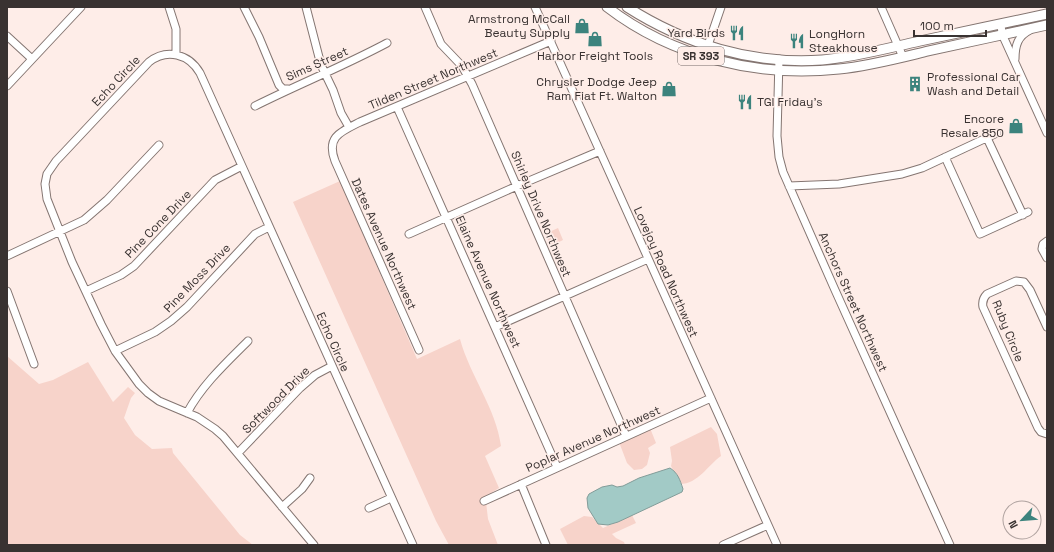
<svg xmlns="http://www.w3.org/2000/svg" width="1054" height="552" viewBox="0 0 1054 552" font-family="'Space Grotesk',sans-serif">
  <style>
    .green { fill: #f7d3ca }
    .water { fill: #a2cac6; stroke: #829c99 }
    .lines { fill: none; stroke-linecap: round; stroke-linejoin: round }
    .minor-casing { stroke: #847571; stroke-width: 9 }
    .major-casing { stroke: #847571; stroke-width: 11 }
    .minor { stroke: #fff; stroke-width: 7 }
    .major { stroke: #fff; stroke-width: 9 }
    .labels { text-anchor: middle; stroke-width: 3; stroke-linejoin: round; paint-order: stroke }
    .shield { fill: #feede8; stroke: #746a68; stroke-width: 1 }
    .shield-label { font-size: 11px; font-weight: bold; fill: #393231 }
    .poi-label { font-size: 12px; fill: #393231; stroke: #feede8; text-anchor: end }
    .street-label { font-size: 12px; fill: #393231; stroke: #feede8 }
  </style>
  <rect width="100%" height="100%" fill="#feede8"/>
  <path class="green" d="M340 181 417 359 460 339C470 376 496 408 501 446L485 456 499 488 480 500 482 504 486 502 488 519 498 545H449L436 521 293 202Z
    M558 228 563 240 551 246 545 234Z
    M7 356 39 384 53 380 88 362 113 402 128 387 135 393 131 398 124 418 135 435 152 449 172 448 173 453 240 535 253 545H7Z
    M711 427 717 434 721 456C708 465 698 484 680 484L671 466 672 461 670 447Z
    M650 428 656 443 648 448 650 453 647 465 642 469 634 470 627 463 619 442Z
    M632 515 636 523 612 534 616 538 624 542 625 545H568L560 529 584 516 592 517 603 528Z"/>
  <path class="water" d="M670 468C678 473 680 480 683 489L682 492 618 522 608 525 598 524 588 508 587 498 589 494 602 487 612 485 617 487 623 486 639 478Z"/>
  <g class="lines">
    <defs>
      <path id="minor" d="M169 7 176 29V54
        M244 7 259 37 279 85 283 89H288
        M306 7 321 65 333 90 341 113 349 127
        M425 7 441 44 462 66 472 84 626 436
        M535 7 777 545
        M881 7 903 57
        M1001 24 1002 34 1047 133
        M7 36 32 59
        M704 57 721 7
        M779 59 777 136 779 157 783 172 835 290 950 545
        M1015 59C1015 45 1018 36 1030 30
        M7 86 81 7
        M255 106C299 84 344 66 387 43
        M397 107 557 467
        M987 138 1023 215
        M945 157 980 234 1028 212
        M789 186 839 184 902 174 922 168 997 133
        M409 234 517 186 600 151
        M1047 241 1043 244 1042 249 1047 258
        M7 256 84 220 107 200 159 145
        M7 291 34 364
        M86 291 121 275 134 266 215 180 242 166
        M495 327 648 259
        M1047 327 1030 290 1024 282 1016 281 987 294C983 298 982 302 983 307L1038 428 1041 432 1047 434
        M419 350 335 161C326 137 340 132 360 122L551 41
        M115 351 155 332 171 321 187 307 255 234 269 227
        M187 413C202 385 226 363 248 341
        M238 453 300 388 315 375 332 366
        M521 484 546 545
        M484 501 711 398
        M282 507 302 489 310 478
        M369 508 391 498
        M314 545 223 436 215 429 197 417 159 401 148 393 139 384 115 351 101 324 72 262 47 199 45 184 47 174 56 161 149 62C167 48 189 54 200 73L413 545
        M723 545 768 525"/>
      <path id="major" d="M607 7C672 57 758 78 839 69 869 66 899 58 928 51 968 42 1007 34 1047 25
        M627 7C685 44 752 65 822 60 855 57 888 48 920 41 962 32 1005 23 1047 14"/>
    </defs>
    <use href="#minor" class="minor-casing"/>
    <use href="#major" class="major-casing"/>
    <use href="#minor" class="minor"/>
    <use href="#major" class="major"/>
  </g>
  <defs>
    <symbol id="shop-bare" viewBox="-9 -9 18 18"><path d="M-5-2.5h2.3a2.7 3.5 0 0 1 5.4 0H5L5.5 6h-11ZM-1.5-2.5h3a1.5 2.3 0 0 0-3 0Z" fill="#3c837d" stroke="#feede8" stroke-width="2.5" paint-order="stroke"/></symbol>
    <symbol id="restaurant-bare" viewBox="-9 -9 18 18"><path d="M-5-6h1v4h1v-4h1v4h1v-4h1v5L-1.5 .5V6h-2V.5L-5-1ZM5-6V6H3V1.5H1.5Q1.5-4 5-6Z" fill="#3c837d" stroke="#feede8" stroke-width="2.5" paint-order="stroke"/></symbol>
    <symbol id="building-bare" viewBox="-9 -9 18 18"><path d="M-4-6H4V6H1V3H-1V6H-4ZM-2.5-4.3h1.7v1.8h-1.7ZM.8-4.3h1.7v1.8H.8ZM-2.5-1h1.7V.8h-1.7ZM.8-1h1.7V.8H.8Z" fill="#3c837d" stroke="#feede8" stroke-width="2.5" paint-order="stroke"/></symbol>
  </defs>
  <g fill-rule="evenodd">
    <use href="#shop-bare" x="571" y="15" width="22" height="22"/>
    <use href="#restaurant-bare" x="726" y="22" width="22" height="22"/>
    <use href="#shop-bare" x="584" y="28" width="22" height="22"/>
    <use href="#restaurant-bare" x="786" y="30" width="22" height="22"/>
    <use href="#building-bare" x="904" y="73" width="22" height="22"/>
    <use href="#shop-bare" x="658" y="78" width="22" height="22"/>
    <use href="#restaurant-bare" x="734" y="91" width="22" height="22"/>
    <use href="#shop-bare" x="1005" y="115" width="22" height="22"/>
  </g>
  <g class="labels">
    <rect class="shield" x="678" y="47" width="46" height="18" rx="3"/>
    <g class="shield-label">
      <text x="701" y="60">SR 393</text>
    </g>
    <g class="poi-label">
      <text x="570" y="23">Armstrong McCall<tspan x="570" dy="14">Beauty Supply</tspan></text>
      <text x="725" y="37">Yard Birds</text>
      <text x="809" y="38" text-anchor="start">LongHorn<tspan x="809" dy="14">Steakhouse</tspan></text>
      <text x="595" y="60" text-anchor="middle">Harbor Freight Tools</text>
      <text x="927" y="81" text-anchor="start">Professional Car<tspan x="927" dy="14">Wash and Detail</tspan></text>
      <text x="657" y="86">Chrysler Dodge Jeep<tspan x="657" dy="14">Ram Fiat Ft. Walton</tspan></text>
      <text x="757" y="106" text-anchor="start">TGI Friday's</text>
      <text x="1004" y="123">Encore<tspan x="1004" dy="14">Resale 850</tspan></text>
    </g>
    <g class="street-label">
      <text transform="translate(317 64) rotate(-24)" y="4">Sims Street</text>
      <text transform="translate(433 79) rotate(-23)" y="4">Tilden Street Northwest</text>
      <text transform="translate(116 81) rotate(-47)" y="4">Echo Circle</text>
      <text transform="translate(541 214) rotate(67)" y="4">Shirley Drive Northwest</text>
      <text transform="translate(158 224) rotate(-46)" y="4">Pine Cone Drive</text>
      <text transform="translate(384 244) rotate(66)" y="4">Dates Avenue Northwest</text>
      <text transform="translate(666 272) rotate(66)" y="4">Lovejoy Road Northwest</text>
      <text transform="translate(197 278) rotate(-46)" y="4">Pine Moss Drive</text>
      <text transform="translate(488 282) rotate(66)" y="4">Elaine Avenue Northwest</text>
      <text transform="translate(853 302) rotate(66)" y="4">Anchors Street Northwest</text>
      <text transform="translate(1008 331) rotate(68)" y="4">Ruby Circle</text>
      <text transform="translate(333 342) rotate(66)" y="4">Echo Circle</text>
      <text transform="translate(276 400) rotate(-45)" y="4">Softwood Drive</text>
      <text transform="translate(593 439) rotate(-24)" y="4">Poplar Avenue Northwest</text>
    </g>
  </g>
  <rect width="1054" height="552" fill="none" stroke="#393231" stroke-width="16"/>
  <g transform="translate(1022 520) rotate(244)"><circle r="19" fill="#feede8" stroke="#afa29f"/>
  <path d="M0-3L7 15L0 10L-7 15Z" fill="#3c837d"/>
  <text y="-6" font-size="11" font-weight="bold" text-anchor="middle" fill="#393231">N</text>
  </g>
  <path d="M914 30v6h72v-6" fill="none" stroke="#393231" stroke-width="2"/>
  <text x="920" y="30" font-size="12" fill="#393231" stroke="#feede8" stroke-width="3" paint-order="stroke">100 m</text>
</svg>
